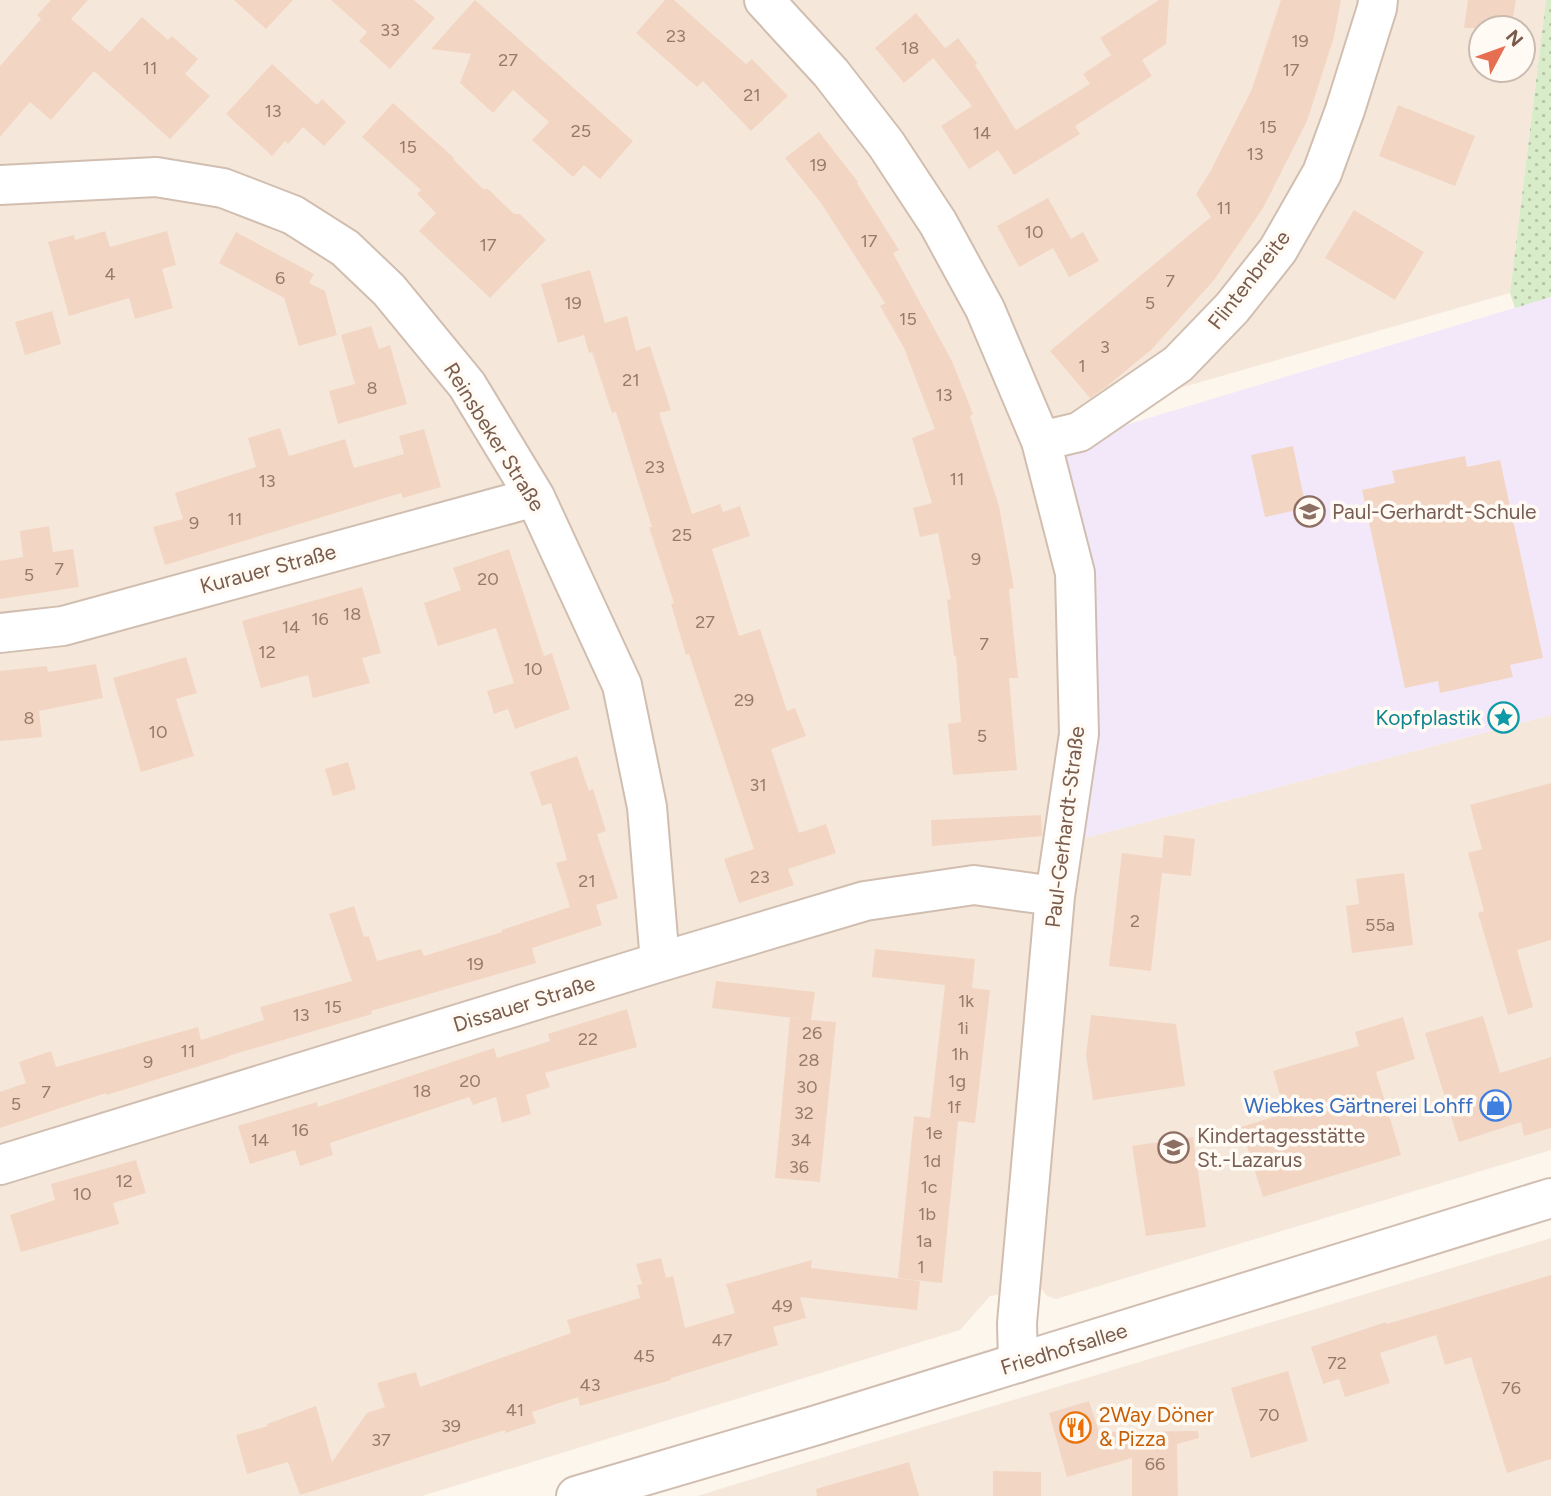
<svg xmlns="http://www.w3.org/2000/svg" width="1551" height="1496" viewBox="0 0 1551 1496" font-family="Figtree,sans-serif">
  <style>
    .residential { fill: #f5e8da; fill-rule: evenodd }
    .education { fill: #f3e8fa }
    .garden { fill: url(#garden-dots) }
    .building { fill: #f3d5c3 }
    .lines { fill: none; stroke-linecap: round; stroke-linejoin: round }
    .minor-casing { stroke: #d1beb0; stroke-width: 42 }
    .tertiary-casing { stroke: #d1beb0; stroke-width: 42 }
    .minor { stroke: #fff; stroke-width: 38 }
    .tertiary { stroke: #fff; stroke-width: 38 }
    .labels { text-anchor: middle; stroke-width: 7; stroke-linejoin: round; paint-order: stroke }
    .number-label { font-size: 18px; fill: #987a6a }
    .street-label { font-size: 21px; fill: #7a5c4d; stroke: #fffaf3 }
    .education-label { font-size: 21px; fill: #785e54; stroke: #fffaf3; text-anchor: start }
    .culture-label { font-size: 21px; fill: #0d838f; stroke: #fffaf3; text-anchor: end }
    .shop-label { font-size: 21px; fill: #366cbe; stroke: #fffaf3; text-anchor: end }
    .food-label { font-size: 21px; fill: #c56008; stroke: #fffaf3; text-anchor: start }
  </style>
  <defs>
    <pattern id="garden-dots" width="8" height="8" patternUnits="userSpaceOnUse" patternTransform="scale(1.75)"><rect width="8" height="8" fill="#d8ecc9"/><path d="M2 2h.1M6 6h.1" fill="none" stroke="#b4c2a5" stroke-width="1.8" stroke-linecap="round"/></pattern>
  </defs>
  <rect width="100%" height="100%" fill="#fdf6ec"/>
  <path class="residential" d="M0 0H1546L1510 293 1055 424 1074 841 1551 715V1150L1056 1299 1047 1296 1040 1287 990 1296 960 1330 422 1496H0ZM1481 28H1523V70H1481Z
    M1551 1238V1496H697L844 1451Z"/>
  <path class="education" d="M1551 297V715L1074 841 1059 453 1129 424Z"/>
  <path class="garden" d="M1546 0H1551V297L1515 308 1510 293Z"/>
  <path class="building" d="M51 0H88L71 19 110 52 142 17 168 40 172 36 198 59 185 74 210 96 170 139 94 71 51 120 30 102 0 137V66L41 19 37 15Z
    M234 0H293L266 29Z
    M331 0H414L435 18 390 69 359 41 367 32Z
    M475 0 633 141 600 179 584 165 573 177 532 140 549 122 513 90 493 113 460 83 471 54 431 49Z
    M665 0H674L746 64 752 59 788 96 751 131 703 81 697 87 636 33Z
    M1159 0H1169L1166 44 1142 60 1152 76 1075 126 1080 134 1014 175 998 150 969 169 941 126 972 106 933 58 958 38 977 63 975 65 1016 130 1090 84 1083 74 1111 55 1100 38Z
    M1281 0H1341L1334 37 1307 121 1263 208 1214 280 1152 349 1106 387 1090 398 1050 351 1211 217 1196 194 1210 172 1252 89Z
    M1468 0H1516L1511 28H1464Z
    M916 13 945 48 904 83 875 48Z
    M272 64 317 105 322 99 346 122 324 146 303 127 288 144 285 141 272 156 226 114Z
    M393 103 454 158 453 159 483 189H488L514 214H520L546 240 490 298 419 231 436 213 417 194 421 190 362 137Z
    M1398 105 1475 136 1455 186 1379 156Z
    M819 132 858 182 857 183 899 250 893 253 952 361 973 414 970 416 999 506 1014 588 1009 589 1018 678H1009L1017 770 953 775 948 724 961 722 956 656H954L947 600 951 599 938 533 920 537 913 508 932 503 912 438 935 429 904 348 880 306 885 303 821 203 785 158Z
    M1048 198 1071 239 1083 232 1099 261 1069 277 1053 248 1019 267 997 226Z
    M1354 210 1424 252 1395 300 1325 258Z
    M105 231 110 247 167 231 176 265 162 269 173 308 135 319 129 298 69 316 48 242 74 235 75 240Z
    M236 232 314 274 309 283 325 291 337 335 299 346 284 298 219 263Z
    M590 270 605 323 627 316 636 351 650 346 671 410 659 413 692 514 720 504 723 512 740 506 750 536 712 549 739 636 760 629 787 711 795 708 806 736 771 749 799 833 826 824 836 853 788 869 794 885 739 903 724 859 754 849 689 654 686 655 671 604 674 603 649 527H652L616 412 612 413 592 352 589 353 584 335 558 343 541 284Z
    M52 311 61 344 25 355 15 322Z
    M371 326 379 349 390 345 407 404 338 424 329 391 355 384 341 335Z
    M280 428 289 456 345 439 354 468 404 454 399 436 424 429 441 487 403 498 401 493 165 565 153 527 183 519 175 493 256 467 248 438Z
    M1293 446 1306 508 1265 517 1251 455Z
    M1465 456 1467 467 1500 460 1543 658 1510 665 1513 677 1440 693 1438 681 1405 688 1362 490 1395 483 1392 471Z
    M49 526 53 552 73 549 79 587 0 599V561L23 557 20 531Z
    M509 549 544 656 552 653 570 709 515 729 508 709 494 714 487 691 514 683 496 628 438 646 424 603 461 590 453 568Z
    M362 587 381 653 362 658 370 683 313 698 308 675 261 688 242 621Z
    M186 657 197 693 176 699 194 756 141 772 113 678Z
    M96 664 103 698 39 711 42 737 0 741V671L47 666 48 672Z
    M577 756 589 791 593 789 606 831 597 834 618 898 596 905 602 925 532 948 536 963 371 1011 372 1014 228 1056V1057L107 1095 106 1093 0 1128V1092L26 1083 19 1062 51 1051 56 1067 198 1027 201 1040 264 1020 260 1007 352 981 329 914 354 906 364 937 369 936 377 961 421 949 424 956 502 932V930L570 907 556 863 567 860 551 803 542 806 530 772Z
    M348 762 356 789 333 796 325 769Z
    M1551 783V940L1517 950 1533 1007 1508 1015 1478 913 1484 911 1468 853 1482 849 1470 805Z
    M1041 815 1042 836 932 846 931 820Z
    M1164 835 1195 839 1191 876 1162 873 1151 971 1109 966 1122 853 1162 858Z
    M1404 873 1413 945 1352 953 1346 906 1359 904 1356 879Z
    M875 949 975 959 972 988 990 990 975 1123 958 1121 942 1283 898 1278 914 1116 930 1118 945 985 872 977Z
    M716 981 815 992 811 1020 836 1022 820 1182 775 1178 790 1018 809 1020 712 1008Z
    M627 1009 637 1047 545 1073 550 1087 526 1095 531 1114 502 1123 496 1097 473 1105 469 1097 330 1143 333 1155 300 1166 295 1150 250 1164 238 1126 317 1102 318 1107 494 1048 497 1058 550 1041 548 1034Z
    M1091 1015 1176 1024 1185 1086 1093 1100 1086 1055Z
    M1483 1016 1500 1073 1551 1057V1128L1524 1136 1521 1122 1459 1142 1425 1033Z
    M1403 1017 1415 1059 1376 1072 1401 1155 1263 1197 1241 1127 1285 1113 1273 1071 1359 1046 1355 1032Z
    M1193 1137 1206 1227 1146 1236 1132 1146Z
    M136 1160 146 1193 113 1203 119 1224 21 1252 10 1215 55 1200 51 1184Z
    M661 1258 666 1278 673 1276 685 1328 735 1313 726 1284 812 1260 811 1268 920 1281 917 1310 800 1297 806 1318 773 1327 778 1345 671 1378V1380L580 1406 578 1397 532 1412 536 1423 505 1433V1430L300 1495 288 1462 247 1474 236 1435 268 1426 267 1424 316 1406 332 1462 367 1413 385 1407 377 1383 416 1372 420 1387 571 1333 567 1320 640 1298 637 1285 642 1284 636 1264Z
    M1551 1275V1459L1507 1473 1471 1357 1445 1365 1436 1335 1380 1353 1390 1383 1345 1397 1339 1379 1323 1384 1311 1347 1386 1322 1387 1324Z
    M1288 1371 1308 1441 1251 1458 1231 1388Z
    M1089 1401 1099 1432 1198 1431 1199 1438 1177 1444 1178 1496H1132V1458L1067 1477 1049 1413Z
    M909 1462 919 1496H817L816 1489Z
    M993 1471 1041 1472V1496H993Z"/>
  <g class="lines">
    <defs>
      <path id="minor" d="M764 0 831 73 886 144 938 223 985 309 1041 441 1075 573 1079 734 1055 896 1017 1323 1018 1363
        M0 185 156 177 223 188 293 215 345 248 389 290 467 385 535 497 622 685 647 807 660 962
        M1041 441 1079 432 1178 364 1232 308 1278 250 1322 173 1345 110 1377 8 1378 0
        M0 633 63 626 535 497
        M0 1165 660 962 865 901 974 885 1055 896"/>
      <path id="tertiary" d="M576 1496 817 1425 1551 1198"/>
    </defs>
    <use href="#minor" class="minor-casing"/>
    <use href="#tertiary" class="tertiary-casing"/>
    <use href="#minor" class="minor"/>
    <use href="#tertiary" class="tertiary"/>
  </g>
  <defs>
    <symbol id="school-ring" viewBox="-11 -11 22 22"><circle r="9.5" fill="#fffaf3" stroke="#8d6e63" stroke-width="1.5"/><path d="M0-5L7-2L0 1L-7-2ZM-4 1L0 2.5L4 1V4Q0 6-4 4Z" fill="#8d6e63"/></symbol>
    <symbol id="sight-ring" viewBox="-11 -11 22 22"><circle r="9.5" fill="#fffaf3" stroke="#0f9aa8" stroke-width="1.5"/><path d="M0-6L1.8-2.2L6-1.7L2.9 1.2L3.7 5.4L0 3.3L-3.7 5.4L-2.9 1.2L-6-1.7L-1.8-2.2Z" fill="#0f9aa8"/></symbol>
    <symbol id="shop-ring" viewBox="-11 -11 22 22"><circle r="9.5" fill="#fffaf3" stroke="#3f7fe0" stroke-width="1.5"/><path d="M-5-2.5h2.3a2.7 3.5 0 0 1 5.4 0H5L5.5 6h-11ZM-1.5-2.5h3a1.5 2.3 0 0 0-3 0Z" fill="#3f7fe0"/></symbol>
    <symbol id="restaurant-ring" viewBox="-11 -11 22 22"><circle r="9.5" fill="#fffaf3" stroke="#e8710a" stroke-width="1.5"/><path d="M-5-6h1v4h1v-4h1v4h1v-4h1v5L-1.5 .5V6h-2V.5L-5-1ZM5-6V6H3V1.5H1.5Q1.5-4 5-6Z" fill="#e8710a"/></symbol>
  </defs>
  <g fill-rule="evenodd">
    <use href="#school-ring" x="1292" y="494" width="35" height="35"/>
    <use href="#sight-ring" x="1486" y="700" width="35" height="35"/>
    <use href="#shop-ring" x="1478" y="1088" width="35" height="35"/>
    <use href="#school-ring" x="1156" y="1130" width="35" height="35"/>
    <use href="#restaurant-ring" x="1058" y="1410" width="35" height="35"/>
  </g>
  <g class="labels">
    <g class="number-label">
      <text x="390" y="36">33</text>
      <text x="676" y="42">23</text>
      <text x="1300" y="47">19</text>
      <text x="910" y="54">18</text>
      <text x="508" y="66">27</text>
      <text x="150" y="74">11</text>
      <text x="1291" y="76">17</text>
      <text x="752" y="101">21</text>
      <text x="273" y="117">13</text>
      <text x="1268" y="133">15</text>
      <text x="581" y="137">25</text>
      <text x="982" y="139">14</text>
      <text x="408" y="153">15</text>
      <text x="1255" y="160">13</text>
      <text x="818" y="171">19</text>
      <text x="1224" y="214">11</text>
      <text x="1034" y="238">10</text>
      <text x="869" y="247">17</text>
      <text x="488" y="251">17</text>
      <text x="110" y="280">4</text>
      <text x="280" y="284">6</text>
      <text x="1170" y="287">7</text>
      <text x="573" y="309">19</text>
      <text x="1150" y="309">5</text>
      <text x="908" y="325">15</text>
      <text x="1105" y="353">3</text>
      <text x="1082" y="372">1</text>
      <text x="631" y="386">21</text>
      <text x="372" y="394">8</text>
      <text x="944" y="401">13</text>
      <text x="655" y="473">23</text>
      <text x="957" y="485">11</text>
      <text x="267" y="487">13</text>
      <text x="235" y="525">11</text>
      <text x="194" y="529">9</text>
      <text x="682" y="541">25</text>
      <text x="976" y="565">9</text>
      <text x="59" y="575">7</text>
      <text x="29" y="581">5</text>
      <text x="488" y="585">20</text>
      <text x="352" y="620">18</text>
      <text x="320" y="625">16</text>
      <text x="705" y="628">27</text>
      <text x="291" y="633">14</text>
      <text x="984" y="650">7</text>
      <text x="267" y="658">12</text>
      <text x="533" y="675">10</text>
      <text x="744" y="706">29</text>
      <text x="29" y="724">8</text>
      <text x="158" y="738">10</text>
      <text x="982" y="742">5</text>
      <text x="758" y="791">31</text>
      <text x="760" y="883">23</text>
      <text x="587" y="887">21</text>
      <text x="1135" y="927">2</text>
      <text x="1380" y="931">55a</text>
      <text x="475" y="970">19</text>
      <text x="966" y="1007">1k</text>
      <text x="333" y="1013">15</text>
      <text x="301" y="1021">13</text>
      <text x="963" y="1034">1i</text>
      <text x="812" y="1039">26</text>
      <text x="588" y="1045">22</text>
      <text x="188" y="1057">11</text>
      <text x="960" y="1060">1h</text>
      <text x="809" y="1066">28</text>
      <text x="148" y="1068">9</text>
      <text x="470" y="1087">20</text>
      <text x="957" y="1087">1g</text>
      <text x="807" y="1093">30</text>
      <text x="422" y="1097">18</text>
      <text x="46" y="1098">7</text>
      <text x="16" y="1110">5</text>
      <text x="954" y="1113">1f</text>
      <text x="804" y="1119">32</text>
      <text x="300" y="1136">16</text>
      <text x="934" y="1139">1e</text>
      <text x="260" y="1146">14</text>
      <text x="801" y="1146">34</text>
      <text x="932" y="1167">1d</text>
      <text x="799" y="1173">36</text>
      <text x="124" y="1187">12</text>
      <text x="929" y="1193">1c</text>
      <text x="82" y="1200">10</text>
      <text x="927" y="1220">1b</text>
      <text x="924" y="1247">1a</text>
      <text x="921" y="1273">1</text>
      <text x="782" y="1312">49</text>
      <text x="722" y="1346">47</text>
      <text x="644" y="1362">45</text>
      <text x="1337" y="1369">72</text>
      <text x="590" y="1391">43</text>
      <text x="1511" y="1394">76</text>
      <text x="515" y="1416">41</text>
      <text x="1269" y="1421">70</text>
      <text x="451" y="1432">39</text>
      <text x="381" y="1446">37</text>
      <text x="1155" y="1470">66</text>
    </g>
    <g class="street-label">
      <text transform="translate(1249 280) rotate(-52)" y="7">Flintenbreite</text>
      <text transform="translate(494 437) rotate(58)" y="7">Reinsbeker Straße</text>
      <text transform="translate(268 569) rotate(-15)" y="7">Kurauer Straße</text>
      <text transform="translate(1065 827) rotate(-83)" y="7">Paul-Gerhardt-Straße</text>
      <text transform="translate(524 1004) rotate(-17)" y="7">Dissauer Straße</text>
      <text transform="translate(1064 1349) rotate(-17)" y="7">Friedhofsallee</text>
    </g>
    <g class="education-label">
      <text x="1332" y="519">Paul-Gerhardt-Schule</text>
      <text x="1197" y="1143">Kindertagesstätte<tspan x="1197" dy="24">St.-Lazarus</tspan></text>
    </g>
    <g class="culture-label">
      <text x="1481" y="725">Kopfplastik</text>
    </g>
    <g class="shop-label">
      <text x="1473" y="1113">Wiebkes Gärtnerei Lohff</text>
    </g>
    <g class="food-label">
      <text x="1099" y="1422">2Way Döner<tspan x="1099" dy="24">&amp; Pizza</tspan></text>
    </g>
  </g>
  <g transform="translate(1502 49) rotate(49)"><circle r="33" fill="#fffaf3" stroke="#cabbb1" stroke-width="2"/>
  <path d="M0-5L12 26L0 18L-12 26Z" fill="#e76f51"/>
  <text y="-10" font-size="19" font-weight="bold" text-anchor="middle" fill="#7a5c4d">N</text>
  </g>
</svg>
